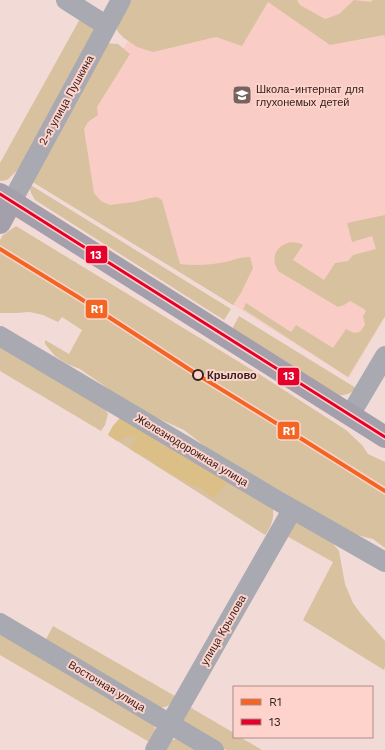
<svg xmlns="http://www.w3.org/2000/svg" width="385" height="750" viewBox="0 0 385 750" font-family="'Work Sans',sans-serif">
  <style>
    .built { fill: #f9cdc5 }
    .green { fill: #d8c19e }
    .forest { fill: #dcbf87 }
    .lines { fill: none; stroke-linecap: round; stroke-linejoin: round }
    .minor { stroke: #a9a9b2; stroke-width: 20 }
    .major { stroke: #a3a0ac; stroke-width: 22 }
    .bus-1-casing { stroke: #fed3cb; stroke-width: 6 }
    .bus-1 { stroke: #e4002b; stroke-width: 3 }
    .rail-1-casing { stroke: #fed3cb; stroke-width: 7 }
    .rail-1 { stroke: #f26522; stroke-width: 4 }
    .stop-dot { fill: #fed3cb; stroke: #35211e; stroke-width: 2 }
    .labels { text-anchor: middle; stroke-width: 4; stroke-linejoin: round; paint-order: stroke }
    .poi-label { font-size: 11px; fill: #35211e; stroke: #fed3cb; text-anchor: start }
    .street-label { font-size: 11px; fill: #35211e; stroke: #fed3cb }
    .stop-label { font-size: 11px; font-weight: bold; fill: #35211e; stroke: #fed3cb; text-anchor: start }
    .line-badge { stroke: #fed3cb; stroke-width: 1.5 }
    .badge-label { font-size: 11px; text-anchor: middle; font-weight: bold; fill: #fff }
  </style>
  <rect width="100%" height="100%" fill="#f2dbd7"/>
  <path class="built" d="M150 0H385V317L349 378 178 270 47 190Z"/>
  <path class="green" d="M130 0H297L300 5 325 19 339 14 354 0 371 2 373 0H385V38L384 35 330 45 268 2 242 46 216 37 153 52 137 47 124 38 118 32 116 27Z
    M81 17 95 30 21 167 7 180 0 181V163Z
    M105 43 118 44 130 54 97 107 98 115 88 122 84 129 94 193 101 201 110 205 134 202 151 198 157 197 162 200 180 264C195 266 210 265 225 262 234 260 240 257 250 257L253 268 241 293 233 305 31 181Z
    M29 184 231 309 224 320 35 200 31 193Z
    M385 215V316L348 377 243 309 246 303 291 332 296 325 333 348 346 329 354 333 360 332 365 325 363 316 366 311 364 309 350 301 344 305 338 307 278 271C277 268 276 267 275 264 271 248 289 237 303 245L293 260 324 280 335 263 348 261 353 255 376 249 372 236 352 242 347 223Z
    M16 226 259 374 346 430 362 445 368 454 385 462V548L373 539 353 534 206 447 184 430 122 402 106 387 80 369 67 364 55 356 45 344V340L69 354 82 330 62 317 58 322 43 315 30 312 16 313H0V240L3 235Z
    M239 316 356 388C351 394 344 396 337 395L232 329Z
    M0 343 105 409 108 414 105 425 101 431 0 371Z
    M121 417 273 509C274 519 271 527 265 535L108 435 113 426Z
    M300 521 323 532 339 551 345 584 353 603 361 614 385 641V667L384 670 303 620 333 562 283 534 291 524Z
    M53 626 175 696C171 704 169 708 159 707L45 641Z
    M0 634 153 723C157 731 154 735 151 743L0 655Z
    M188 706 234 733V737H240L262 750H226L196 732 183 720Z
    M175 739 181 740 202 750H163L169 742Z"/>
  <path class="forest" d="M121 417 147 433 158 443 175 450 228 482 213 498 201 488 194 486 157 466 148 458 136 453 130 449 137 438 129 436 117 441 108 435 113 426Z"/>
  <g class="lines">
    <path class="minor" d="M66 0 107 26
      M12 201 121 0
      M0 336 273 498 385 562
      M350 415 385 356
      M0 623 214 750
      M155 750 170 724 292 510"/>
    <path class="major" d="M0 194 385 437
      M0 223 12 201"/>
    <defs>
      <path id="bus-1" d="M0 194 385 437"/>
    </defs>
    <use href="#bus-1" class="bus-1-casing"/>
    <use href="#bus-1" class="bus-1"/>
    <defs>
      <path id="rail-1" d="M0 249 78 297 198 375 297 436 385 491"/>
    </defs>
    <use href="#rail-1" class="rail-1-casing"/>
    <use href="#rail-1" class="rail-1"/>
  </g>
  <defs>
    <symbol id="school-square" viewBox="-11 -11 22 22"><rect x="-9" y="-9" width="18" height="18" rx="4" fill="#77625f" stroke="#fed3cb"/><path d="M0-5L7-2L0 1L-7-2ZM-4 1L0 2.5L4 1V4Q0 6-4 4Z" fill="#fff"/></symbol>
  </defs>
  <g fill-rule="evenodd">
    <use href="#school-square" x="231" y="84" width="22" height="22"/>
  </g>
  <circle class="stop-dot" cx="198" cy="375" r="5"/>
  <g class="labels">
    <g class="poi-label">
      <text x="256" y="93">Школа-интернат для<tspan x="256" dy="13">глухонемых детей</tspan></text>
    </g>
    <g class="street-label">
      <text transform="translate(66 100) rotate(-61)" y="4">2-я улица Пушкина</text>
      <text transform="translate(192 450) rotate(31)" y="4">Железнодорожная улица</text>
      <text transform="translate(223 630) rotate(-60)" y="4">улица Крылова</text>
      <text transform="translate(107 686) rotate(31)" y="4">Восточная улица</text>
    </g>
    <g class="stop-label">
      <text x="207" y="379">Крылово</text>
    </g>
  </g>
  <g class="line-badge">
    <rect x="85" y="245" width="23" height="19" rx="4" fill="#e4002b"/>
    <rect x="85" y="299" width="23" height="20" rx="4" fill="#f26522"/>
    <rect x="277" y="367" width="23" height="19" rx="4" fill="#e4002b"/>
    <rect x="277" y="421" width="23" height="19" rx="4" fill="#f26522"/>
  </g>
  <g class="badge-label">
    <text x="96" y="259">13</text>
    <text x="97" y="313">R1</text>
    <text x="289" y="380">13</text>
    <text x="289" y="435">R1</text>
  </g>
  <rect x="233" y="686" width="140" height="52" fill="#fed3cb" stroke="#ae8c86"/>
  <rect x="241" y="699" width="20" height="6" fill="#f26522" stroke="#ae8c86"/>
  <text x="269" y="706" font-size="12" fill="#35211e">R1</text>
  <rect x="241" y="719" width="20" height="6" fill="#e4002b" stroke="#ae8c86"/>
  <text x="269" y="726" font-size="12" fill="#35211e">13</text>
</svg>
